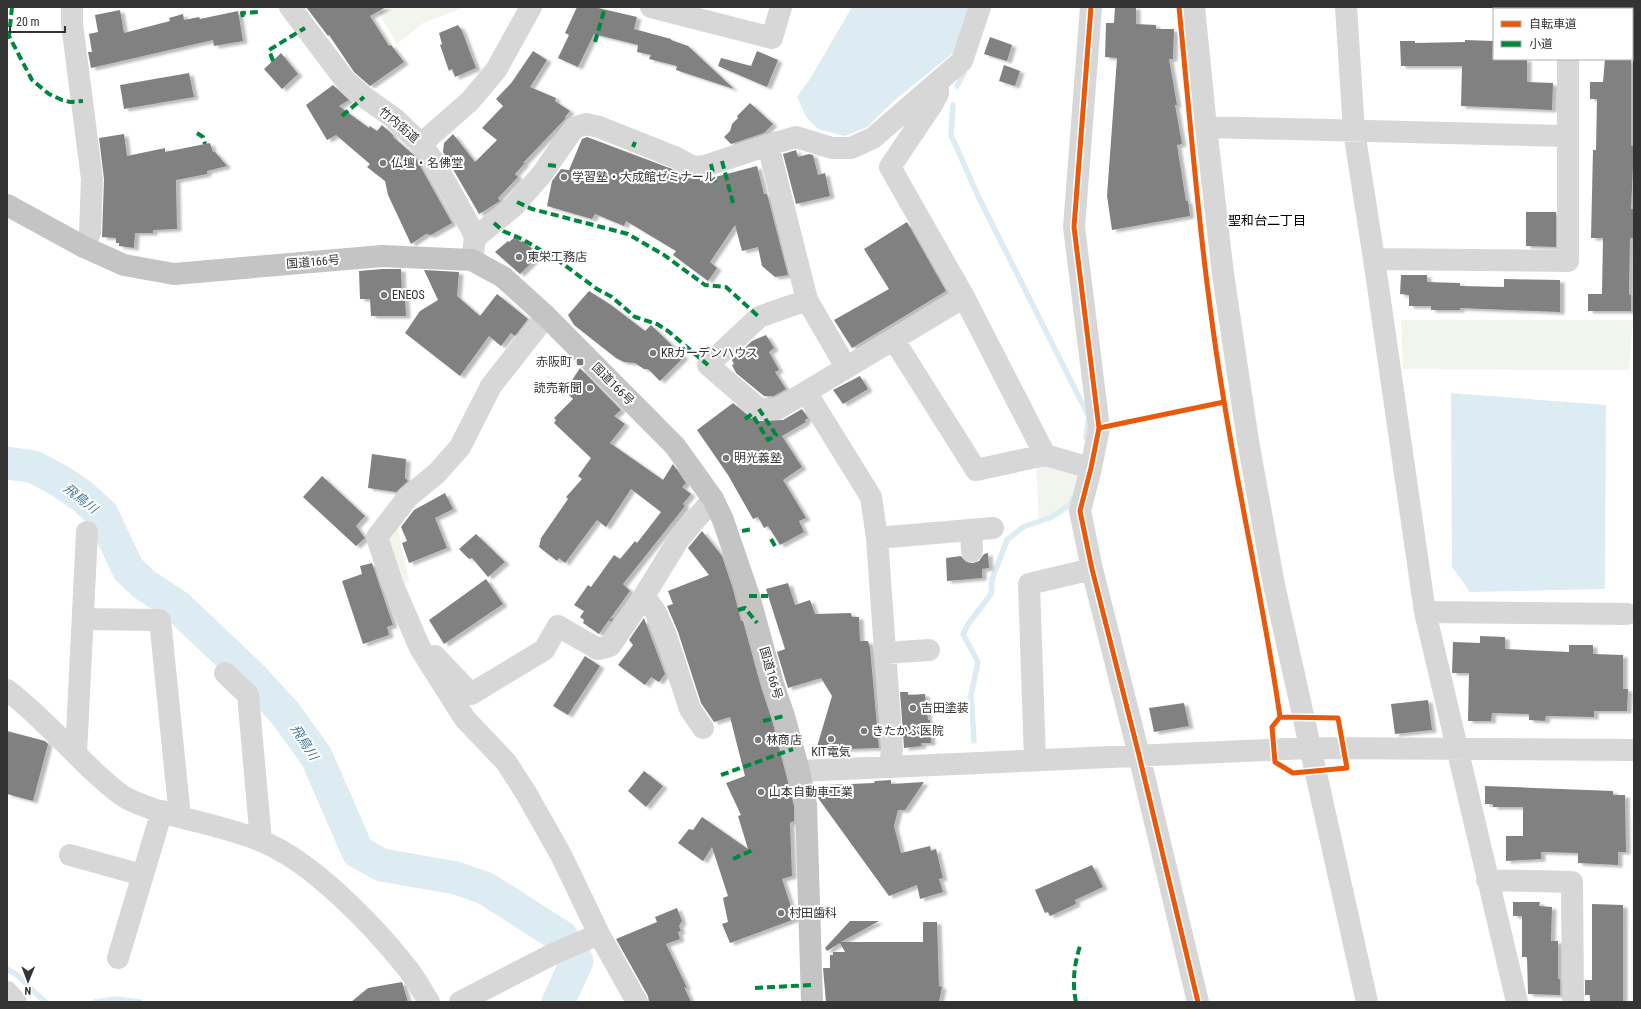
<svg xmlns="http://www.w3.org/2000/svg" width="1641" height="1009" viewBox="0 0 1641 1009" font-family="'Roboto Condensed','Noto Sans JP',sans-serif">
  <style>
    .green { fill: #f1f5ed }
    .water { fill: #ddebf3 }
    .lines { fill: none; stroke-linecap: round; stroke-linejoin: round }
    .stream { stroke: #ddebf3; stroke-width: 5.5 }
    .river { stroke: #ddebf3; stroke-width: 33 }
    .building { fill: #818181; filter: url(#shadow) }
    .minor { stroke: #d7d7d7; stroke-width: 22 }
    .highway { stroke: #c4c4c4; stroke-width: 22 }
    .quiet { stroke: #00873e; stroke-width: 4; stroke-dasharray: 8 4; stroke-linecap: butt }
    .cycleway-casing { stroke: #fff; stroke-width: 8 }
    .cycleway { stroke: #e8590c; stroke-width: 5 }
    .poi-dot { fill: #7a7a7a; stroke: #fff; stroke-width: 1.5 }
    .labels { text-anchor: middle; stroke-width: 4; stroke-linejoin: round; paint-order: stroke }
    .street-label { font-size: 12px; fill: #333; stroke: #fff }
    .poi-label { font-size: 12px; fill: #333; stroke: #fff; text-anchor: start }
    .neighbourhood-label { font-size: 13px; fill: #000; stroke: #fff }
    .water-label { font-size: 13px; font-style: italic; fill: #3f7597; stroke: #fff }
  </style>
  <defs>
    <filter id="shadow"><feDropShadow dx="4.5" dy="2.5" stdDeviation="1" flood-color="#0004"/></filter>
  </defs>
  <rect width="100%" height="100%" fill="#fff"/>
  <path class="green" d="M377 7H466L423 23 397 44 379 13Z
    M1401 320H1633L1629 370 1403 369Z
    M1036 460 1083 471 1075 505 1039 525Z
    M397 524 409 581 401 587 386 538Z
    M1634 667V1002H1631Z"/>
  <path class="water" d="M852 7H969L957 50 896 99 867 127 845 136 818 129 807 118 797 97 810 79Z
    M1451 393 1606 405 1605 589 1470 592 1452 567Z"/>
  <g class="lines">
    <path class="stream" d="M957 86 964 73
      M953 105 951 135 978 196 1089 417 1086 437
      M974 741 971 695 978 662 963 634 969 623 991 594 992 579 1007 540 1023 527 1052 517 1072 503 1073 498
      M7 969 16 974 45 1002
      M95 1002 116 999 140 1002"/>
    <path class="river" d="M7 463 34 467 60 481 82 496 102 514 128 569 145 585 177 606 249 674 285 713 316 756 358 852 382 865 456 878 485 888 562 937 577 961 558 1002"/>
  </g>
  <path class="building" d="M306 7H386L370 16 389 46 391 45 404 62 370 86 354 72 329 35 328 36Z
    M577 7H594L637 17 634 29 671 39V40L688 46 734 89 676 70 677 66 649 59 651 55 637 52 638 45 594 34 578 67 558 58 569 35 565 33Z
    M1115 7H1136V24L1156 25V29H1174L1173 59H1169L1177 105H1175L1182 144 1177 145 1186 201H1188L1190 216 1112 230 1107 196 1117 58 1105 57 1106 23H1114Z
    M120 10 124 33 170 21 169 18 183 14 184 20 199 17 200 19 238 11 243 41 214 46 213 40 91 68 88 52H92L89 34 98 32 95 15Z
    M458 25 462 31 476 68 455 77 452 69 449 71 440 45 442 44 439 33Z
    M990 37 1012 45 1007 61 984 54Z
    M1465 40 1493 41 1492 59H1527V82L1553 83 1552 110 1461 106 1462 66H1401L1400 41H1415V43L1465 42Z
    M533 51 547 60 530 87 556 98 555 101 570 111 565 117 566 118 523 163H525L515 174 518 177 498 198 500 201 479 214 443 152 444 143 453 134 475 162 497 140 482 128 503 106 496 99 512 82Z
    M757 51 778 60 767 87 718 66 721 58 751 66Z
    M281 53 298 74 282 89 264 69Z
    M1605 59H1631V146H1634L1631 209H1634V238H1630L1629 294 1631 295V311H1588V294H1602L1603 238H1591L1593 150H1596L1597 99H1590V82H1603Z
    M1004 65 1020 71 1015 86 999 81Z
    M189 73 194 97 124 109 120 85Z
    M333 85 349 100 339 106 369 128 370 126 377 131 382 125 394 136 393 137 414 155 452 223 431 235 426 234 411 244 388 195 385 181 367 167 370 164 336 135 327 140 306 105Z
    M750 103 773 124 764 133 731 144 724 137 730 131 732 124 738 118 737 116Z
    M124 134 127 156 165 148V152L210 143 213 152H215L227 166 207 171V174L176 180 177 229 153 230V233H135L134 248 119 246V243H116V238L102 237 104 179 99 138Z
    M587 137 672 169 687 178 700 179V181L757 166 764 194H767L788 275 775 277 762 266 758 247 742 251 735 225 710 262 717 268 708 281 673 255 676 251 626 221 624 226 595 214 592 219 547 206 552 181 561 169 569 170 582 139Z
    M796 150 798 157 809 154 813 155 818 175 825 173 830 196 796 204 783 154Z
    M1526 212H1556V247L1526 246Z
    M907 222 946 291 852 348 834 320 889 289 864 249Z
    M515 237 521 242 523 241 539 255 520 274 495 252 508 241 509 242Z
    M382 269H401L402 298H405L406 316H371L370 299H360L359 271Z
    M424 270 459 272 457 296 480 316 497 294 528 319 515 336 511 333 501 346 489 336 460 376 405 333 420 311 438 300Z
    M1401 275H1427V282L1460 283V286L1504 287V279L1560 280V312L1460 308V310H1431V306H1409V295L1400 294Z
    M589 291 611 305 645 331 651 325 684 357 660 381 648 369H644L635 363 624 362 616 358 574 325 568 315Z
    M766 335 774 348 769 352 779 370 775 372 786 389 774 396H764L736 373 732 365 734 364 732 360 752 341Z
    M580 368 621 410 614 416 625 424 610 443 663 480 673 464 686 483 682 487 691 494 683 504 685 506 623 584 630 591 609 620 614 617 611 622 609 620 599 634 583 623 584 620 580 617 584 611 574 605 588 585 591 587 614 555 620 559 635 541 637 543 661 512 631 489 606 527 597 520 565 563 559 558 557 561 539 547 541 538 568 499 566 497 582 479 578 476 591 458 554 423 556 420 554 418 573 399 565 391Z
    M860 376 868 389 843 404 833 390Z
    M733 403 751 418 758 421 783 420 802 409 808 418 805 420 806 422 782 436 802 467 783 480 806 518 799 521 804 532 780 545 768 526 764 528 758 517 753 519 728 475 697 430Z
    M372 454 406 459 405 478 408 481 396 492 368 488Z
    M322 476 365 516 356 526 365 538 356 546 303 497Z
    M445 493 453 509 435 518 447 548 409 563 402 543 407 541 401 527 414 510Z
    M702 531 722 556 733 589 741 621H743L761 687 772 720 794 806V821L790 823 792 876 782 879 795 919 730 943 722 924 728 922 723 898 728 896 712 847 703 861 678 843 689 829 693 830 702 817 748 849 738 816 741 815 726 783 745 776 730 717 714 722 701 703 678 632 667 606 673 604 668 591 709 575 688 548Z
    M476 534 505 562 488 577 472 558 469 559 459 549Z
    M988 553 989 568 982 569V578L947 581 946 558 961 556 966 562 973 563 979 561 984 554Z
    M372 563 393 625 387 627 389 635 363 644 342 581 362 574 360 566Z
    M486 579 503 604 444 644 429 620Z
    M788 583 795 605 810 600 815 614 851 613 852 617H859L860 641H868L870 648 879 748 816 750 832 696 821 678 788 688 777 652 785 649 766 589Z
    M644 618 665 674 659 682 651 677 645 685 618 665 633 645 629 640Z
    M1480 636 1505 637V649L1569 652V645H1593V654L1623 655V689H1628L1627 711H1594V717L1546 716 1545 721 1529 720V714L1492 713 1491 721H1468L1469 673H1452L1453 642 1480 643Z
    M585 656 600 666 568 715 553 706Z
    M900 692H908V695L925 694 928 720H930L931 743H921L922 746 904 748Z
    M1428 700 1432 730 1395 734 1391 704Z
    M1184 703 1189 726 1154 732 1149 708Z
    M7 731 45 741 48 744 33 801 7 794Z
    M644 771 663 786 646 807 628 791Z
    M891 780V784L924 782 905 810H898L894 826 901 853 930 846 931 851 936 849 943 878 939 879 943 892 920 899 917 885 889 896 818 798 827 785 874 783 875 781Z
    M1485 786 1613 791V795H1625L1626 852H1618V865L1578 863V853L1541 852V859L1506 861V836H1523V807H1493V804H1485Z
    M1092 865 1103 887 1075 900 1076 904 1050 916 1048 912 1045 913 1035 890Z
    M1513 902H1540L1539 906 1552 907 1551 941H1558V979H1560V995L1528 994 1527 957H1522V916H1513Z
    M1592 904 1623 905V1002H1590V995H1585V980H1592Z
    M677 908 682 921 679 926 681 931 678 932 680 939 666 944 687 988 684 987 691 1002H649L648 996 616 939 657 922 655 917Z
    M850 921H879L841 942H923V922H937L939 986 942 987 939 1002H826L823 968H830V955H833V952H845L840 943 827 951 825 948Z
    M402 982 408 1002H351L368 988Z"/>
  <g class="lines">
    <path class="minor" d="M72 7V24L92 179 90 233 84 247
      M290 7 345 80 364 97 394 118 421 144 433 160 472 230 475 238 473 253
      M651 7 772 38 781 7
      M1091 7 1074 227 1099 428 1091 468 1080 511 1092 569 1139 755 1198 1002
      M1194 7 1206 127 1223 274 1248 441 1274 585 1367 1002
      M1346 7 1354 131 1374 259 1425 612 1517 1002
      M1569 9V7
      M938 82V93L933 103 890 167 964 297
      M1206 127 1568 136
      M421 144 470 101 496 70 531 7
      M768 145 796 137 832 148H851L873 138 962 61 980 7
      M475 238 514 206 542 174 574 128 586 124 599 127 677 158 693 167 705 166 768 145 807 300 846 367
      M1374 259 1568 261V59
      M546 316 491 386 460 447 437 473 408 497 377 537 392 583 420 648 465 719 506 762 526 793 561 855 599 934 637 1002
      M894 340 976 470 1045 455
      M806 392 777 409H759L708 365 759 317 807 300
      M971 530 972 551
      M877 538 993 528
      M644 596 655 611 666 636 690 709 703 728
      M1425 612 1627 614
      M83 619 160 620 180 817
      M885 653 929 650
      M435 656 471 694 544 650 558 626 598 649 610 646 644 596 679 539 713 499
      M225 673 248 695 261 841
      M7 690C36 712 60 739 86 764 99 776 113 791 128 799 170 819 218 823 261 841 312 861 374 926 408 969 416 979 422 991 429 1002
      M76 754 87 532
      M1035 760 1029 584 1092 569
      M890 766 892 749 877 538 871 497 806 392 964 297 1045 455 1091 468
      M799 771 1310 748 1634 750
      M70 855 142 875
      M1487 880 1572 882 1573 1002
      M118 958 162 811
      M7 992 16 1002
      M460 1002 553 954 599 934"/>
    <path class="highway" d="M7 205 84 247 124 265 174 274 382 256 472 260 503 277 546 316 675 446 713 499 723 520 749 596 773 684 784 716 799 771 806 805 812 1002"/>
    <path class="quiet" d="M12 7 9 36 32 80 49 94 62 100 70 102 83 101
      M243 17 242 13 258 12
      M595 42 605 7
      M273 61 269 50 305 28
      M342 116 364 97
      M197 133 203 137 205 144
      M633 147 635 142
      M722 161 733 203
      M711 164 715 182
      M548 165 556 166V168
      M517 202 532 209 628 234 664 255 705 285 726 287 759 317
      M494 223 503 231 522 239 559 261 597 289 612 297 635 317 657 324 668 331 708 365
      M745 419 752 414 768 440 776 435 759 409
      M742 531 753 529
      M771 539 775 546
      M749 596H768
      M738 610 745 608 757 623
      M763 721 784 716
      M721 775 793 749
      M733 859 755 849
      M755 988 811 985
      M1076 1002C1072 983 1074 965 1080 946"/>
    <defs>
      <path id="cycleway" d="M1091 7 1074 227 1099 428 1091 468 1080 511 1092 569 1139 755 1198 1002
        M1179 7C1192 139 1202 271 1224 401 1241 507 1265 611 1280 717L1272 727 1275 762 1293 773 1347 768 1338 718 1280 717
        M1099 428 1224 402"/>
    </defs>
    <use href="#cycleway" class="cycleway-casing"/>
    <use href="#cycleway" class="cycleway"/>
  </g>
  <g class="poi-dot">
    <circle cx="383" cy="163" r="4"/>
    <circle cx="564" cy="177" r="4"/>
    <circle cx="519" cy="257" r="4"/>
    <circle cx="384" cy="295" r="4"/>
    <circle cx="653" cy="353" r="4"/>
    <rect x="576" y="358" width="8" height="8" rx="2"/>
    <circle cx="590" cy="388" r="4"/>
    <circle cx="726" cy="458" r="4"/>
    <circle cx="913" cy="708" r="4"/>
    <circle cx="864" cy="731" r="4"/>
    <circle cx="831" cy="739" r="4"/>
    <circle cx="758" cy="740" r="4"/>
    <circle cx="761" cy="792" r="4"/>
    <circle cx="781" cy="913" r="4"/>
  </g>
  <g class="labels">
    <g class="street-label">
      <text transform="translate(399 125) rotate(40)" y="4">竹内街道</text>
      <text transform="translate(313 262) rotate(-5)" y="4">国道166号</text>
      <text transform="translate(613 384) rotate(45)" y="4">国道166号</text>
      <text transform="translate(771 673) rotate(74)" y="4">国道166号</text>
    </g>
    <g class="poi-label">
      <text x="391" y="167">仏壇・名佛堂</text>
      <text x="572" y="181">学習塾・大成館ゼミナール</text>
      <text x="527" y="261">東栄工務店</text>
      <text x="392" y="299">ENEOS</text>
      <text x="661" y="357">KRガーデンハウス</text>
      <text x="572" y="366" text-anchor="end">赤阪町</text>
      <text x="582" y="392" text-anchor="end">読売新聞</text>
      <text x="734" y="462">明光義塾</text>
      <text x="921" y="712">吉田塗装</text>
      <text x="872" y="735">きたかぶ医院</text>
      <text x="766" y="744">林商店</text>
      <text x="831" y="756" text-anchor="middle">KIT電気</text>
      <text x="769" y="796">山本自動車工業</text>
      <text x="789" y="917">村田歯科</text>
    </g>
    <g class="neighbourhood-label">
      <text x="1267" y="225">聖和台二丁目</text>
    </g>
    <g class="water-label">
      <text transform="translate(81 498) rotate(38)" y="5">飛鳥川</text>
      <text transform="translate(305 742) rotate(57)" y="5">飛鳥川</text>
    </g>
  </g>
  <rect width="1641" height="1009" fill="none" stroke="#333333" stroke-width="16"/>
  <rect x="1493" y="8" width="140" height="52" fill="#ffffff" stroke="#adadad"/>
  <rect x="1501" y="21" width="20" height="6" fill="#e8590c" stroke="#adadad"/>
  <text x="1529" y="28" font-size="12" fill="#333333">自転車道</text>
  <rect x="1501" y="41" width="20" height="6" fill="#00873e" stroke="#adadad"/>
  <text x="1529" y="48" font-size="12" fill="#333333">小道</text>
  <g transform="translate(28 981) rotate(181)" stroke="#ffffff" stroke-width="3" paint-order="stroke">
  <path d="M0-3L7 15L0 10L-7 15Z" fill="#333333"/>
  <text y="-6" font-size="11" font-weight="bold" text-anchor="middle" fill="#333333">N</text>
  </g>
  <path d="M10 26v6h55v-6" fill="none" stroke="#333333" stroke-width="2"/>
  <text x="16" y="26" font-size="12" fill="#333333" stroke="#ffffff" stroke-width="3" paint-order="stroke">20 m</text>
</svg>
